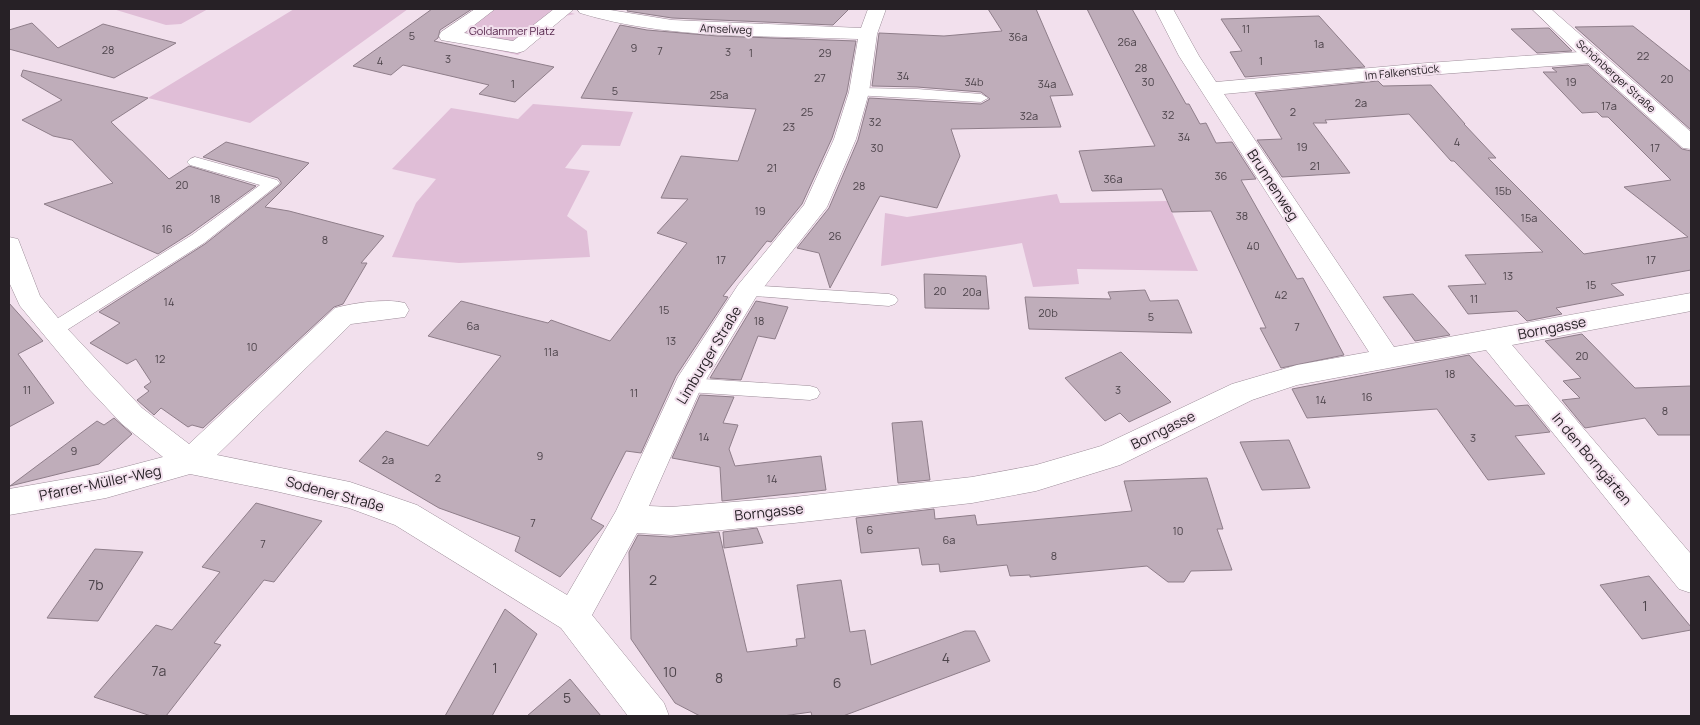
<svg xmlns="http://www.w3.org/2000/svg" width="1700" height="725" viewBox="0 0 1700 725" font-family="Manrope,sans-serif">
  <style>
    .green { fill: #e0bed7 }
    .building { fill: #bfadba; stroke: #8f7e8a }
    .lines { fill: none; stroke-linecap: round; stroke-linejoin: round }
    .service-casing { stroke: #9d8d99; stroke-width: 1 }
    .minor-casing { stroke: #9d8d99; stroke-width: 1 }
    .tertiary-casing { stroke: #9d8d99; stroke-width: 1 }
    .service { fill: #fff; fill-rule: evenodd }
    .minor { fill: #fff; fill-rule: evenodd }
    .tertiary { fill: #fff; fill-rule: evenodd }
    .labels { text-anchor: middle; stroke-width: 4; stroke-linejoin: round; paint-order: stroke }
    .far-street-label { font-size: 11px; fill: #272126; stroke: #f2e0ed }
    .number-label { font-size: 11px; fill: #4d444b }
    .far-park-label { font-size: 11px; fill: #56274d; stroke: #f2e0ed }
    .street-label { font-size: 14px; fill: #272126; stroke: #f2e0ed }
    .near-number-label { font-size: 14px; fill: #4d444b }
  </style>
  <rect width="100%" height="100%" fill="#f2e0ed"/>
  <path class="green" d="M113 9H208L181 24 166 25Z
    M294 9H408L250 123 148 98Z
    M479 9H558L575 14 565 16 518 55 440 38Z
    M533 104 633 112 620 146 582 145 565 168 590 171 567 216 587 231 590 257 459 263 392 257 416 203 436 179 392 169 451 108 518 119Z
    M1057 194 1060 203 1167 201 1198 271 1077 269 1079 284 1033 287 1022 243 881 266 885 213 907 217Z"/>
  <path class="building" d="M432 9H472L440 30 438 38 434 41 554 67 515 102 479 94 489 85 403 65 391 75 353 66Z
    M628 9H849L833 25 672 18 627 11Z
    M988 9H1036L1073 95 1050 96 1061 127 951 129 960 156 937 208 880 196 830 288 819 253 797 248 829 208 858 140 869 98 981 104 990 99 981 92 917 87 872 86 879 33 944 36 1002 31Z
    M1087 9H1132L1186 104H1189L1200 124 1206 123 1216 143 1232 142 1256 179 1241 180 1297 279 1303 278 1344 355 1281 368 1260 328H1266L1211 211 1172 212 1162 189 1092 191 1079 151 1155 146Z
    M1319 16 1365 67 1245 77 1230 52 1242 51 1221 19Z
    M32 23 58 48 103 24 176 43 114 78 9 49V30Z
    M620 25 647 30 717 36 856 41 847 92 832 138 802 204 771 242 767 241 723 296 728 297 676 376 641 453 626 451 591 519 604 526 560 577 515 551 520 537 439 508 359 461 386 431 428 446 501 356 428 336 461 301 548 323 551 320 610 341 687 243 657 233 688 199 661 198 681 156 738 161 756 109 581 98Z
    M1633 26 1691 72V130L1575 27Z
    M1549 28 1572 51 1537 53 1511 29Z
    M1588 65 1682 149 1691 151V270L1611 284 1624 295 1556 308 1562 314 1527 321 1517 311 1468 314 1448 286 1486 284 1465 255 1543 252 1454 161H1451L1409 114 1325 120 1327 123H1313L1350 173 1282 177 1257 140 1282 139 1255 93 1378 81 1383 86 1431 85 1465 124H1464L1496 158H1488L1584 254 1688 237 1624 187 1671 180 1608 117H1602L1597 112 1582 113 1543 72H1557L1552 68Z
    M23 70 148 98 111 122 169 179 189 166 256 186 191 233 158 254 44 204 113 183 72 140 53 136 22 120 62 100 21 76Z
    M226 142 309 163 265 207 289 211 384 236 361 263H367L343 304 334 307 203 428 192 425 188 427 161 408 154 415 137 400 149 391 144 387 151 382 136 359 127 364 90 343 120 323 99 312 205 244 281 184V182L278 178 203 157Z
    M924 274 986 276 989 309 925 308Z
    M1145 290 1150 301 1178 300 1192 333 1029 329 1025 297 1111 299 1108 292Z
    M1413 294 1450 335 1415 341 1383 297Z
    M756 301 788 307 775 339 758 336 741 380 710 378Z
    M9 303 43 341 18 354 54 403 9 427Z
    M1582 334 1635 388 1691 386V435H1658L1645 418 1585 428 1562 400 1580 398 1563 381 1581 378 1545 341Z
    M1121 352 1171 402 1129 422 1120 413 1105 421 1065 378Z
    M1469 355 1515 406 1528 405 1550 432 1515 436 1545 474 1488 480 1437 409 1307 418 1292 389Z
    M700 395 734 397 723 423 738 425 729 449 735 466 821 456 826 490 722 501 720 467 672 458Z
    M114 418 132 434 99 464 10 486 97 421 104 425Z
    M922 421 930 480 898 483 892 423Z
    M1289 440 1310 488 1262 490 1240 442Z
    M1207 478 1223 529H1217L1232 570 1191 571 1184 582H1168L1147 566 1030 577V575L1010 576 1007 565 940 572 939 564 922 565 919 548 861 553 856 518 934 509 935 519 975 515 977 525 1132 511 1124 481Z
    M256 503 322 521 274 582 264 580 214 643 221 645 166 716H151L94 697 156 625 172 630 220 572 202 567Z
    M757 528 763 543 724 548 723 532Z
    M719 532 747 652 797 646 796 639 805 638 797 585 841 580 850 632 865 630 871 665 965 631H975L990 661 843 716H812L811 712 783 716H700L675 703 631 639 629 552 638 535 671 537Z
    M95 549 143 552 98 621 47 618Z
    M1649 576 1691 627V630L1642 639 1600 585Z
    M505 609 537 634 492 716H445Z
    M570 679 601 716H527Z"/>
  <g class="lines">
    <defs>
      <path id="service" d="M859 88 917 89 981 94 988 98 981 102 854 95 852 92 854 89Z
        M195 157 277 180 280 183 204 243 59 335 53 337 47 335 44 330 47 325 192 235 260 185 190 165 187 162 190 159Z
        M747 285 889 294 895 296 898 300 895 304 889 306 741 295 738 291 741 287Z
        M688 378 810 386 817 388 820 393 817 398 810 400 688 392 681 390 678 385 681 380Z"/>
      <path id="minor" d="M475 9H495L464 33 513 41 554 9H574L524 51 517 53 441 40 439 36 441 32Z
        M577 9H604L672 20 861 28 868 9H886L877 34 869 92 856 139 827 207 756 297 701 388 649 506 671 507 794 497 972 477 1036 465 1101 446 1232 384 1297 365 1369 352 1179 56 1155 9H1173L1199 56 1216 82 1414 64 1593 51 1600 53 1603 57 1600 61 1593 63 1414 76 1224 94 1394 347 1691 293V311L1512 345 1691 554V593L1679 589 1486 350 1297 385 1252 400 1120 465 1036 491 972 503 794 523 671 535 637 533 592 615 664 703 669 716H628L561 628 395 525 349 508 275 491 190 474 106 498 9 515V489L106 472 163 457 122 424 88 388 20 306 9 282V237L18 239 40 296 62 323 142 408 189 444 335 308C353 303 387 298 405 303L409 310 405 317 351 324 217 455 350 482 417 505 567 595 616 511 678 377 738 285 804 205 834 139 849 92 858 39C766 35 668 40 580 13Z"/>
      <path id="tertiary" d="M1532 9H1551L1691 132V149L1683 148 1586 61Z"/>
    </defs>
    <use href="#service" class="service-casing"/>
    <use href="#minor" class="minor-casing"/>
    <use href="#tertiary" class="tertiary-casing"/>
    <use href="#service" class="service"/>
    <use href="#minor" class="minor"/>
    <use href="#tertiary" class="tertiary"/>
  </g>
  <g class="labels">
    <g class="far-street-label">
      <text transform="translate(726 29) rotate(2)" y="4">Amselweg</text>
      <text transform="translate(1402 72) rotate(-6)" y="4">Im Falkenstück</text>
      <text transform="translate(1616 76) rotate(42)" y="4">Schönberger Straße</text>
    </g>
    <g class="number-label">
      <text x="1246" y="33">11</text>
      <text x="412" y="40">5</text>
      <text x="1018" y="41">36a</text>
      <text x="1127" y="46">26a</text>
      <text x="1319" y="48">1a</text>
      <text x="634" y="52">9</text>
      <text x="108" y="54">28</text>
      <text x="660" y="55">7</text>
      <text x="728" y="56">3</text>
      <text x="751" y="57">1</text>
      <text x="825" y="57">29</text>
      <text x="1643" y="60">22</text>
      <text x="448" y="63">3</text>
      <text x="380" y="65">4</text>
      <text x="1261" y="65">1</text>
      <text x="1141" y="72">28</text>
      <text x="903" y="80">34</text>
      <text x="820" y="82">27</text>
      <text x="1667" y="83">20</text>
      <text x="974" y="86">34b</text>
      <text x="1148" y="86">30</text>
      <text x="1571" y="86">19</text>
      <text x="513" y="88">1</text>
      <text x="1047" y="88">34a</text>
      <text x="615" y="95">5</text>
      <text x="719" y="99">25a</text>
      <text x="1361" y="107">2a</text>
      <text x="1609" y="110">17a</text>
      <text x="807" y="116">25</text>
      <text x="1293" y="116">2</text>
      <text x="1168" y="119">32</text>
      <text x="1029" y="120">32a</text>
      <text x="875" y="126">32</text>
      <text x="789" y="131">23</text>
      <text x="1184" y="141">34</text>
      <text x="1457" y="146">4</text>
      <text x="1302" y="151">19</text>
      <text x="877" y="152">30</text>
      <text x="1655" y="152">17</text>
      <text x="1315" y="170">21</text>
      <text x="772" y="172">21</text>
      <text x="1221" y="180">36</text>
      <text x="1113" y="183">36a</text>
      <text x="182" y="189">20</text>
      <text x="859" y="190">28</text>
      <text x="1503" y="195">15b</text>
      <text x="215" y="203">18</text>
      <text x="760" y="215">19</text>
      <text x="1242" y="220">38</text>
      <text x="1529" y="222">15a</text>
      <text x="167" y="233">16</text>
      <text x="835" y="240">26</text>
      <text x="325" y="244">8</text>
      <text x="1253" y="250">40</text>
      <text x="721" y="264">17</text>
      <text x="1651" y="264">17</text>
      <text x="1508" y="280">13</text>
      <text x="1591" y="289">15</text>
      <text x="940" y="295">20</text>
      <text x="972" y="296">20a</text>
      <text x="1281" y="299">42</text>
      <text x="1474" y="303">11</text>
      <text x="169" y="306">14</text>
      <text x="664" y="314">15</text>
      <text x="1048" y="317">20b</text>
      <text x="1151" y="321">5</text>
      <text x="759" y="325">18</text>
      <text x="473" y="330">6a</text>
      <text x="1297" y="331">7</text>
      <text x="671" y="345">13</text>
      <text x="252" y="351">10</text>
      <text x="551" y="356">11a</text>
      <text x="1582" y="360">20</text>
      <text x="160" y="363">12</text>
      <text x="1450" y="378">18</text>
      <text x="27" y="394">11</text>
      <text x="1118" y="394">3</text>
      <text x="634" y="397">11</text>
      <text x="1367" y="401">16</text>
      <text x="1321" y="404">14</text>
      <text x="1665" y="415">8</text>
      <text x="704" y="441">14</text>
      <text x="1473" y="442">3</text>
      <text x="74" y="455">9</text>
      <text x="540" y="460">9</text>
      <text x="388" y="464">2a</text>
      <text x="438" y="482">2</text>
      <text x="772" y="483">14</text>
      <text x="533" y="527">7</text>
      <text x="870" y="534">6</text>
      <text x="1178" y="535">10</text>
      <text x="949" y="544">6a</text>
      <text x="263" y="548">7</text>
      <text x="1054" y="560">8</text>
    </g>
    <g class="far-park-label">
      <text x="512" y="35">Goldammer Platz</text>
    </g>
    <g class="street-label">
      <text transform="translate(1273 185) rotate(57)" y="5">Brunnenweg</text>
      <text transform="translate(1552 328) rotate(-11)" y="5">Borngasse</text>
      <text transform="translate(709 355) rotate(-59)" y="5">Limburger Straße</text>
      <text transform="translate(1163 430) rotate(-26)" y="5">Borngasse</text>
      <text transform="translate(1592 459) rotate(50)" y="5">In den Borngärten</text>
      <text transform="translate(100 483) rotate(-12)" y="5">Pfarrer-Müller-Weg</text>
      <text transform="translate(335 494) rotate(15)" y="5">Sodener Straße</text>
      <text transform="translate(769 512) rotate(-6)" y="5">Borngasse</text>
    </g>
    <g class="near-number-label">
      <text x="653" y="585">2</text>
      <text x="96" y="590">7b</text>
      <text x="1645" y="611">1</text>
      <text x="946" y="663">4</text>
      <text x="495" y="673">1</text>
      <text x="159" y="676">7a</text>
      <text x="670" y="677">10</text>
      <text x="719" y="683">8</text>
      <text x="837" y="688">6</text>
      <text x="567" y="703">5</text>
    </g>
  </g>
  <rect width="1700" height="725" fill="none" stroke="#272126" stroke-width="20"/>
</svg>
